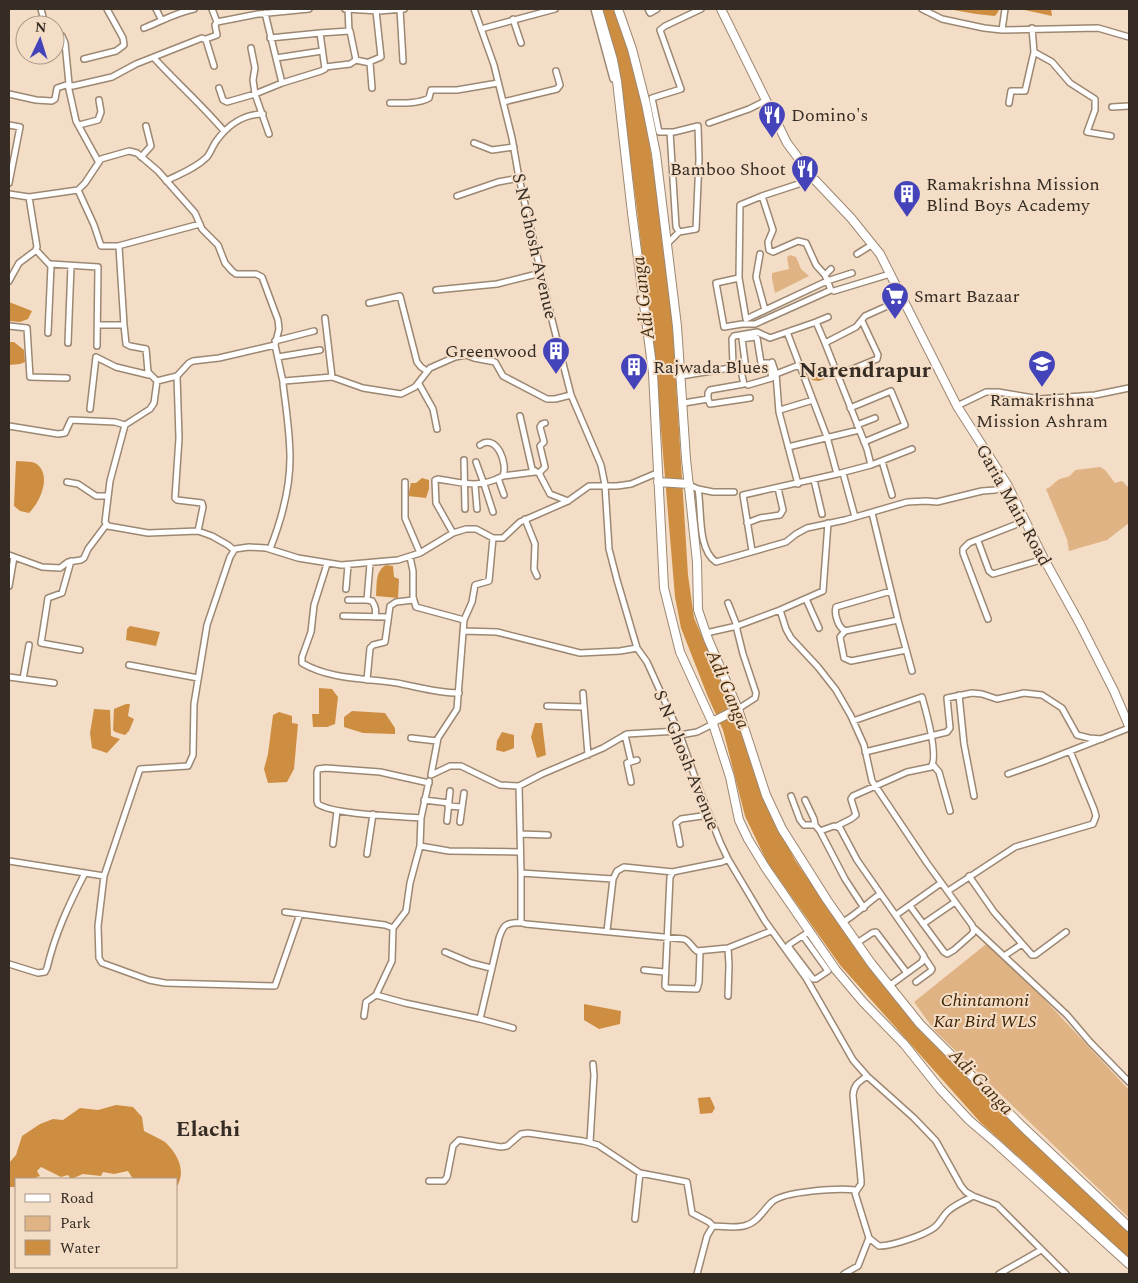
<svg xmlns="http://www.w3.org/2000/svg" width="1138" height="1283" viewBox="0 0 1138 1283" font-family="Spectral,serif">
  <style>
    .green { fill: #e0b384 }
    .water { fill: #ce8e42 }
    .lines { fill: none; stroke-linecap: round; stroke-linejoin: round }
    .minor-casing { stroke: #9c8772; stroke-width: 8 }
    .primary-casing { stroke: #9c8772; stroke-width: 10 }
    .minor { stroke: #fff; stroke-width: 5 }
    .primary { stroke: #fff; stroke-width: 8 }
    .labels { text-anchor: middle; stroke-width: 4; stroke-linejoin: round; paint-order: stroke }
    .poi-label { font-size: 18px; fill: #352c24; stroke: #f4ddc6; text-anchor: start }
    .street-label { font-size: 18px; fill: #352c24; stroke: #f4ddc6 }
    .park-label { font-size: 18px; font-style: italic; fill: #3f2504; stroke: #f4ddc6 }
    .water-label { font-size: 19px; font-style: italic; fill: #4a2f0f; stroke: #f4ddc6 }
    .district-label { font-size: 22px; font-weight: bold; fill: #352c24; stroke: #f4ddc6 }
  </style>
  <rect width="100%" height="100%" fill="#f4ddc6"/>
  <path class="green" d="M790 255 796 257 801 269 809 276 775 293 772 279V273L789 269 787 257Z
    M1100 467 1105 470 1115 483 1122 481 1129 488V523L1107 540 1069 551 1067 539 1046 489C1052 487 1055 481 1060 479 1069 476 1069 478 1075 470Z
    M990 941 1129 1090V1218L935 1031 914 1002Z"/>
  <path class="water" d="M600 9H613L624 33 644 106 658 202 672 318 688 575 694 618 735 712 764 800 795 860 858 951 921 1030 1129 1229V1259L1109 1243 1041 1177 981 1123 840 965 767 862 745 816 723 730 708 697 681 628 675 597 657 382 637 210 622 97Z
    M948 9H999L998 12 995 16 976 14Z
    M1020 9H1051L1052 16Z
    M9 302 32 311 28 319 20 322 9 321Z
    M9 342H14L24 350 25 362 20 364 9 365Z
    M824 365 828 375 827 378 819 381 812 380 809 372Z
    M16 461C23 462 34 460 39 466 51 479 39 503 29 513L20 511 14 506Z
    M422 478 429 480V489L426 498 408 496 411 483H416Z
    M386 565 393 566 394 577 399 579 398 598 376 596C377 584 375 571 386 565Z
    M130 626 160 632 156 646 126 640 127 629Z
    M319 688 332 689 338 697 335 724 327 727H313L312 714H319Z
    M126 704H130L128 716 134 719 129 731 125 735 115 732 113 730 114 709Z
    M94 709 110 710 111 736 120 739 107 753 92 748 90 733Z
    M352 711 385 713 395 728V734L363 733 344 727V717Z
    M279 712 292 716V723L298 724 294 769 287 782 268 783 264 769 268 754 273 715Z
    M535 723H542L546 755 537 758 531 737Z
    M502 732 514 735V748L504 752 496 750 497 741Z
    M584 1004 621 1011 620 1024 599 1029 584 1020Z
    M710 1097 715 1108 712 1113 700 1114 698 1098Z
    M116 1105 133 1107 142 1117 144 1131C151 1135 159 1138 165 1142 178 1154 187 1172 176 1188V1179H133L128 1171 114 1174 103 1172 101 1176 83 1174 71 1179 68 1175 61 1177 41 1167 37 1171 40 1176 32 1179H16V1187H9V1163L16 1155 22 1136 40 1124 53 1119 63 1120 80 1108 98 1110Z"/>
  <g class="lines">
    <defs>
      <path id="minor" d="M41 9 45 25
        M156 9 161 19
        M212 9 217 22
        M345 9 379 11 404 9
        M400 9 403 61
        M474 9 494 65 512 138 519 178 551 316 571 395 601 465 605 485 609 549 617 580 637 648 647 662 680 735 701 794 720 842 728 859 765 921 806 978 853 1060 867 1076 914 1118 936 1141 961 1186 966 1192 973 1196 997 1205 1066 1274
        M594 9 613 79
        M648 9 650 13 657 9
        M922 9 942 19 984 28 1002 30 1098 28 1129 37
        M265 13 282 83 321 71 325 69 320 33 270 38
        M513 19 521 43
        M144 28C162 21 175 13 194 9
        M1032 28 1034 52 1052 62 1070 83 1095 99V110L1087 132 1111 136
        M481 29 555 9
        M1002 30 1005 9
        M350 31 356 60 370 63 372 88
        M320 33 349 31 348 9
        M206 39 217 35 215 25 217 22 258 14 309 9
        M251 48 255 68 253 80 255 94 269 134
        M154 58C177 83 202 105 224 131
        M276 58 322 51
        M84 59 116 51 124 45 123 38 107 9
        M369 62 381 57 376 11
        M325 67 350 64 356 60
        M219 88 223 100 227 102 255 94 282 83
        M9 94 36 100 52 101 55 99 57 88 69 84 65 43 62 36 55 32
        M503 102 557 89 560 85 556 71
        M390 103C403 103 418 104 429 98L431 90H457L498 83
        M1009 103 1011 91H1025L1034 52
        M1112 107 1129 106
        M709 123 749 109 765 101
        M9 125 20 127 9 183
        M79 125 98 120 101 112 99 100
        M670 132 676 227 679 232 696 229 699 159 698 126 674 132H659L652 98 681 89 660 30 665 26 701 9
        M474 143 492 150 514 147
        M141 157 151 146 146 126
        M98 161 76 121 68 85 73 86 112 77 136 64 202 38 206 40 214 66
        M166 181C180 174 196 168 207 157 211 152 213 145 217 140 228 125 244 114 263 114
        M78 190 94 225 101 246H117L119 247 124 325H98
        M9 194 29 197 37 247 35 251 19 263 9 281
        M457 196 498 182 519 178
        M762 196 814 179
        M29 197 78 190 85 183 101 159 129 151 137 153 158 171 195 213 202 229 218 245 225 263 232 271 236 274H256L262 277 278 320 279 329 275 345 283 382
        M667 244 679 232
        M118 246 200 224
        M36 250 51 266 48 333
        M760 254 756 277 765 310
        M857 254 873 244
        M51 264 98 267 97 346
        M825 275 816 265 806 243 798 241 773 252 769 250 768 242 773 230 762 196 740 205 739 278 716 283 724 327 742 324H755L831 290 825 275 831 269
        M739 278 746 319 827 281 852 273
        M436 290 497 284 541 273
        M834 291 890 274
        M369 303 400 296 417 362 421 367 427 371
        M325 318 332 377
        M816 322 828 317
        M124 325 126 344 130 346 146 349 148 372 157 381
        M9 326 27 328 30 377 67 378
        M275 341 314 331
        M68 343 71 266
        M825 343 816 322 787 332 827 437 837 474 871 465 867 449 825 343 856 327 865 316 903 299
        M278 357 320 350
        M772 362 776 374 799 365
        M776 374 779 412 798 484
        M838 375 877 359 878 355 862 321
        M177 376 179 438 175 498 177 500 202 503 203 507 198 531
        M681 376 730 368 733 364 732 339 734 336 757 332 770 338 787 332
        M419 384 433 409 437 429
        M708 399 710 404 750 398
        M684 403 708 399V393L710 390 744 384 741 371 746 369 742 339 755 337 757 338 761 363H769L772 378 748 385
        M957 406 986 392H998L1040 399 1095 395 1129 388
        M850 408 891 391 905 425 864 442
        M90 409 96 357 116 367 149 375
        M780 410 813 400
        M520 416 532 469 540 474
        M545 423 542 424 540 427 544 442 540 446 545 467 540 472V475L550 494 568 501
        M857 425 875 418
        M9 426 58 434 65 433 71 420 115 422 125 425
        M788 447 859 430
        M464 460 465 509
        M882 461 892 495
        M476 462 484 484 493 512
        M871 465 912 449
        M843 473 855 517
        M503 476 535 472
        M498 478 504 495
        M814 480 822 514
        M67 482 78 484 96 496H108
        M405 482V518L420 553
        M475 485 477 509
        M689 485 698 489C702 510 697 549 716 562L786 542 796 534 807 528 845 520 907 502 926 501 937 502 982 491 995 490 1008 486
        M698 489 713 492H734
        M872 513 898 620 845 631 840 637 844 658 851 661 906 650
        M525 519 535 544 534 569 537 576
        M747 523 760 518 780 515 783 510 778 488
        M453 533 436 503 435 480 438 479C465 483 478 489 503 476 508 464 497 433 480 445
        M978 541 989 571 993 574 1044 559
        M270 549C281 521 290 488 290 458 290 433 286 408 283 384L284 381 332 377 363 388 401 394 415 387 430 368 455 357 466 355 474 358 495 362 503 376 547 399H555L571 395
        M234 550 228 545 212 536 198 531 148 533 108 526 105 522 110 481 125 425 150 409 154 403 157 381 177 376 189 363 193 361 219 358 275 345
        M752 551 743 495 837 474
        M9 555 42 567 60 568 68 562 81 560 84 558 88 549 106 525
        M410 557 413 571V597L416 607 464 620 472 602 475 585 489 581 493 538
        M71 561 62 593 48 598 41 643 80 650
        M327 564 314 605 311 632 302 657V663C331 680 366 678 397 683 418 687 437 693 459 693
        M370 564 367 600 372 601C376 607 376 610 375 617
        M9 586 14 557
        M346 589 348 565
        M806 599 819 628
        M348 600H367
        M780 610 786 629 791 638 818 667 836 690 851 716 864 745 872 781 927 863 972 925 974 931 972 934 954 950 947 954 944 952 910 906
        M343 616 387 617
        M988 619 963 553V549L969 543 1025 521
        M464 620 457 709 438 738 431 775 450 766H461L500 785 519 786
        M898 620 912 671
        M463 631 497 632 580 653 620 651 637 648
        M845 631C838 627 834 614 836 607L891 591
        M706 633 737 626 728 603
        M129 665 198 678
        M9 677 54 683
        M23 679 29 645
        M367 680 370 648 373 645 385 642 390 606 396 602 413 600
        M583 693 588 755
        M959 695 964 744 974 796
        M547 706 584 707
        M738 709 755 698 756 693 743 654 737 630V626L780 610 823 591 828 523
        M625 735 631 761
        M680 735 697 732 713 724
        M411 738 437 741
        M865 752 947 732 950 728 947 698 972 693 982 694 997 699 1024 693 1042 695 1062 708 1077 735 1089 738 1102 739
        M933 765 939 772 950 811
        M1008 774 1042 762 1129 728
        M631 782 627 763 637 760
        M791 796 800 820 804 825H815L820 831 834 826 840 828 857 860 924 956 922 962 889 986
        M424 800 449 803
        M805 800 814 819 815 825
        M448 806 462 807
        M421 818C399 816 334 815 318 804L317 801V772L318 769 326 768 380 772 429 783
        M447 821 450 791
        M460 822 464 793
        M837 826 851 819 856 815 851 799 853 796 907 772 931 767C939 756 926 711 922 697L853 721
        M820 831 845 879 864 908
        M520 834 548 835
        M333 844 337 811
        M680 844 676 823 681 819 709 815
        M420 846 449 851 520 852
        M367 854 373 814
        M9 861 104 876
        M673 872 624 867 617 871 613 879 521 873 519 786 542 774 603 748 627 734 678 731
        M521 873V922
        M969 876 994 912 1032 955H1035L1066 932
        M948 891 1015 847 1093 824 1096 816 1094 809 1070 751
        M285 912 385 925 393 928 392 961 376 995 366 1002 364 1016
        M300 914 275 986 165 983 149 980 102 963 99 958 98 926 104 876 140 769 188 766 193 755 194 704 207 625 230 557 235 549 249 547 266 548 298 558 341 565 398 560 420 553 453 533 466 529H476L493 538H503L520 522 568 501 589 486H617L631 484 657 473
        M896 915 941 883
        M843 922C857 914 867 903 880 894
        M923 924 955 902
        M393 928 406 911 410 883 420 846 421 818 429 781
        M974 928 1067 1015 1090 1042 1129 1082
        M607 931 613 879
        M803 936 828 971 816 979H813L788 946 790 944 810 931
        M857 943 872 933 876 932 907 973
        M728 948 729 965 728 996
        M700 951 699 982 697 989 667 988 665 986 670 877 673 872 677 871 722 862 728 859
        M445 952 471 963 491 968
        M1004 956 1022 944
        M9 964 38 973 45 972 47 968C55 934 69 904 85 873
        M644 970 664 972
        M916 982 931 971 932 969 924 957
        M376 995 405 1003 480 1019 513 1028
        M480 1019 499 938C500 935 502 929 505 926 510 922 521 922 526 924L684 939C690 941 692 948 697 951L728 948 771 931
        M867 1076C859 1082 854 1084 853 1095L861 1180V1184L855 1193 869 1238 879 1246C892 1246 929 1234 937 1225 941 1221 943 1216 947 1212 954 1205 965 1201 973 1196
        M590 1142 594 1075 593 1064
        M429 1181H444L447 1177 453 1146 459 1140 501 1147 507 1146 521 1134 528 1133 583 1141 598 1145 640 1173 687 1182 692 1213 709 1222 713 1226
        M635 1219 640 1173
        M697 1274 707 1236 713 1226C723 1226 737 1229 747 1225 758 1222 764 1209 772 1202 784 1191 839 1188 855 1190
        M844 1274 858 1266 869 1238
        M999 1274 1041 1250"/>
      <path id="primary" d="M598 9 613 60 617 81 632 213 653 373 664 588 680 652 713 724 730 777 739 820 748 839 765 867 836 970 863 1002 904 1044 940 1089 969 1120 997 1144 1129 1264
        M618 9 632 49 646 104 656 154 677 326 686 459 697 562 698 610 708 639 738 709 766 795 782 829 827 900 871 963 920 1024 1023 1127 1129 1227
        M721 9 787 143 814 179 851 218 880 254 957 406 1008 486 1044 559 1080 624 1114 691 1129 726
        M658 482 689 484
        M712 722 738 709"/>
    </defs>
    <use href="#minor" class="minor-casing"/>
    <use href="#primary" class="primary-casing"/>
    <use href="#minor" class="minor"/>
    <use href="#primary" class="primary"/>
  </g>
  <defs>
    <symbol id="restaurant-pin" viewBox="-11 -11 22 30"><path d="M0 17L-7.5 6A9.5 9.5 0 1 1 7.5 6Z" fill="#4543b9" stroke="#f4ddc6"/><path d="M-5-6h1v4h1v-4h1v4h1v-4h1v5L-1.5 .5V6h-2V.5L-5-1ZM5-6V6H3V1.5H1.5Q1.5-4 5-6Z" fill="#fff"/></symbol>
    <symbol id="building-pin" viewBox="-11 -11 22 30"><path d="M0 17L-7.5 6A9.5 9.5 0 1 1 7.5 6Z" fill="#4543b9" stroke="#f4ddc6"/><path d="M-4-6H4V6H1V3H-1V6H-4ZM-2.5-4.3h1.7v1.8h-1.7ZM.8-4.3h1.7v1.8H.8ZM-2.5-1h1.7V.8h-1.7ZM.8-1h1.7V.8H.8Z" fill="#fff"/></symbol>
    <symbol id="supermarket-pin" viewBox="-11 -11 22 30"><path d="M0 17L-7.5 6A9.5 9.5 0 1 1 7.5 6Z" fill="#4543b9" stroke="#f4ddc6"/><path d="M-6-5.5h2.5l.6 2H6L4.5 2H-2.5L-4.4-4H-6ZM-1.5 3.2a1.3 1.3 0 1 0 .1 0ZM3 3.2a1.3 1.3 0 1 0 .1 0Z" fill="#fff"/></symbol>
    <symbol id="school-pin" viewBox="-11 -11 22 30"><path d="M0 17L-7.5 6A9.5 9.5 0 1 1 7.5 6Z" fill="#4543b9" stroke="#f4ddc6"/><path d="M0-5L7-2L0 1L-7-2ZM-4 1L0 2.5L4 1V4Q0 6-4 4Z" fill="#fff"/></symbol>
  </defs>
  <g fill-rule="evenodd">
    <use href="#restaurant-pin" x="756" y="99" width="32" height="43"/>
    <use href="#restaurant-pin" x="789" y="153" width="32" height="43"/>
    <use href="#building-pin" x="891" y="178" width="32" height="43"/>
    <use href="#supermarket-pin" x="879" y="280" width="32" height="43"/>
    <use href="#building-pin" x="540" y="335" width="32" height="43"/>
    <use href="#school-pin" x="1026" y="348" width="32" height="43"/>
    <use href="#building-pin" x="618" y="351" width="32" height="43"/>
  </g>
  <g class="labels">
    <g class="poi-label">
      <text x="791" y="121">Domino's</text>
      <text x="786" y="175" text-anchor="end">Bamboo Shoot</text>
      <text x="926" y="190">Ramakrishna Mission<tspan x="926" dy="21">Blind Boys Academy</tspan></text>
      <text x="914" y="302">Smart Bazaar</text>
      <text x="537" y="357" text-anchor="end">Greenwood</text>
      <text x="653" y="373">Rajwada Blues</text>
      <text x="1042" y="406" text-anchor="middle">Ramakrishna<tspan x="1042" dy="21">Mission Ashram</tspan></text>
    </g>
    <g class="street-label">
      <text transform="translate(535 246) rotate(77)" y="6">S N Ghosh Avenue</text>
      <text transform="translate(1014 505) rotate(61)" y="6">Garia Main Road</text>
      <text transform="translate(687 760) rotate(68)" y="6">S N Ghosh Avenue</text>
    </g>
    <g class="park-label">
      <text x="985" y="1006">Chintamoni<tspan x="985" dy="21">Kar Bird WLS</tspan></text>
    </g>
    <g class="water-label">
      <text transform="translate(642 298) rotate(-97)" y="7">Adi Ganga</text>
      <text transform="translate(729 689) rotate(67)" y="7">Adi Ganga</text>
      <text transform="translate(982 1081) rotate(46)" y="7">Adi Ganga</text>
    </g>
    <g class="district-label">
      <text x="865" y="377">Narendrapur</text>
      <text x="208" y="1136">Elachi</text>
    </g>
  </g>
  <rect width="1138" height="1283" fill="none" stroke="#352c24" stroke-width="20"/>
  <rect x="15" y="1178" width="162" height="90" fill="#f4ddc6" stroke="#a89685"/>
  <rect x="25" y="1194" width="25" height="8" fill="#ffffff" stroke="#a89685"/>
  <text x="60" y="1203" font-size="15" fill="#352c24">Road</text>
  <rect x="25" y="1216" width="25" height="15" fill="#e0b384" stroke="#a89685"/>
  <text x="60" y="1228" font-size="15" fill="#352c24">Park</text>
  <rect x="25" y="1240" width="25" height="15" fill="#ce8e42" stroke="#a89685"/>
  <text x="60" y="1253" font-size="15" fill="#352c24">Water</text>
  <g transform="translate(40 40) rotate(4)"><circle r="24" fill="#f4ddc6" stroke="#a89685"/>
  <path d="M0-4L9 19L0 12L-9 19Z" fill="#4543b9"/>
  <text y="-8" font-size="14" font-weight="bold" text-anchor="middle" fill="#352c24">N</text>
  </g>
</svg>
